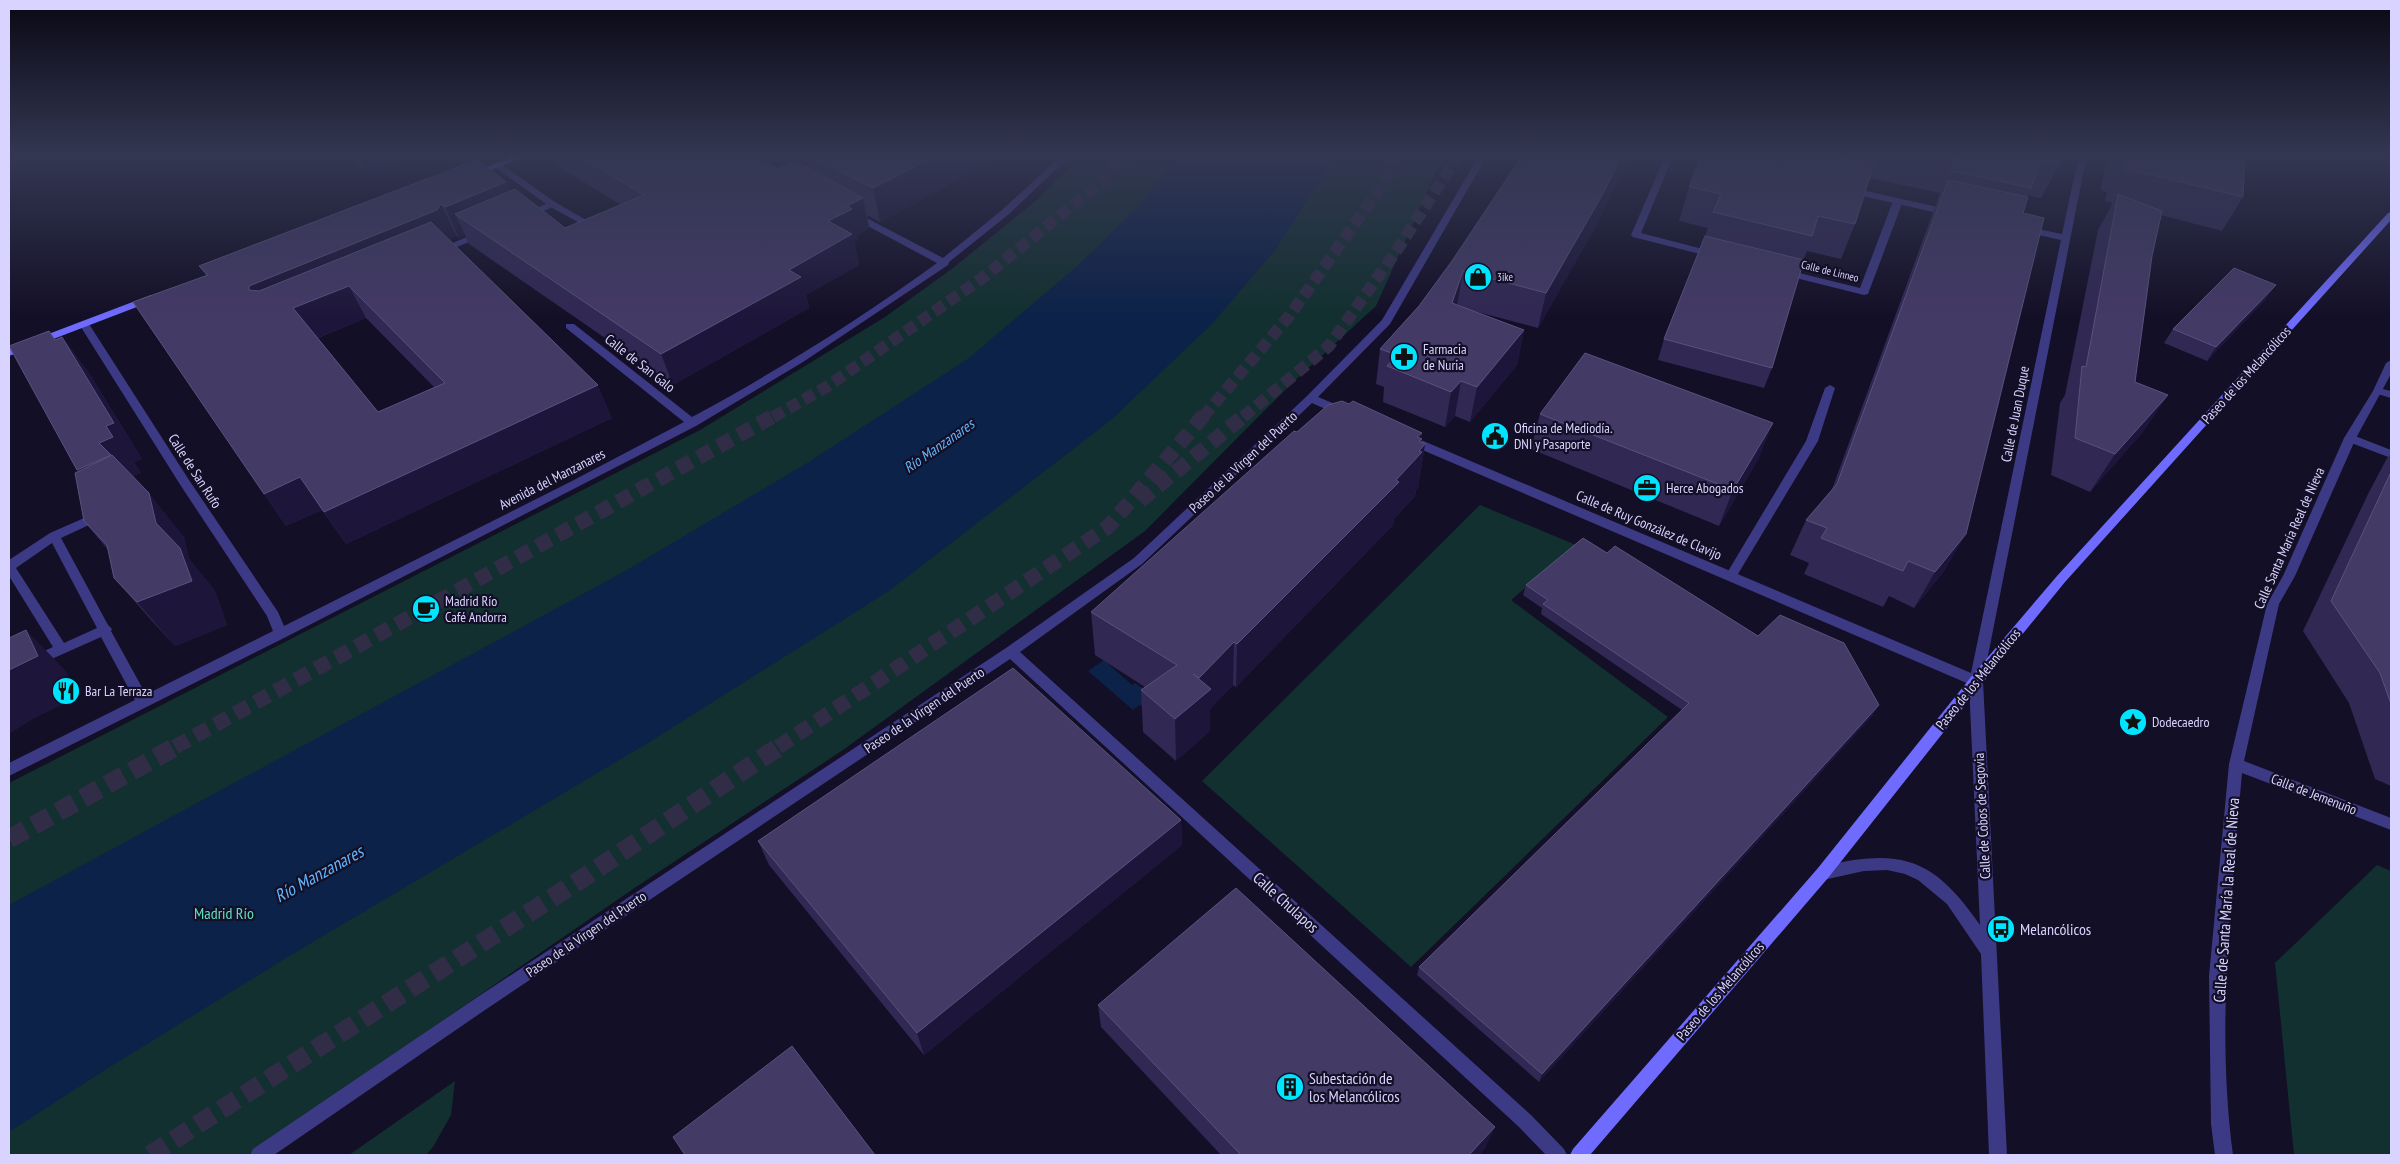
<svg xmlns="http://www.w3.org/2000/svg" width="2400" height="1164" viewBox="0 0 2400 1164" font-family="'PT Sans Narrow',sans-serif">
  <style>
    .green { fill: #12302f }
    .water { fill: #0c2248 }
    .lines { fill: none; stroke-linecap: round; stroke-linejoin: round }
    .highway-tunnel-far2 { stroke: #312d47; stroke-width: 12; stroke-dasharray: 12 5.5; stroke-linecap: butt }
    .highway-tunnel-far1 { stroke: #312d47; stroke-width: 15; stroke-dasharray: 15 8; stroke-linecap: butt }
    .highway-tunnel { stroke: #312d47; stroke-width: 19; stroke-dasharray: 19 9; stroke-linecap: butt }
    .lane { fill: #3d3a85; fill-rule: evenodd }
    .street { fill: #3d3a85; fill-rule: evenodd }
    .secondary { fill: #6f6bff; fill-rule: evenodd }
    .wall { fill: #312854; fill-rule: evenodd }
    .shaded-wall { fill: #1d163a }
    .building { fill: #433a66; stroke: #5a527e; fill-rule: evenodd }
    .labels { text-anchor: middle; stroke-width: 4.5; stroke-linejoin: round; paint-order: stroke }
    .far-street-label { font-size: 11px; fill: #d9d4ff; stroke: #130f26 }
    .far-poi-label { font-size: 11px; fill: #d9d4ff; stroke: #130f26; text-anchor: start }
    .poi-label { font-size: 14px; fill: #d9d4ff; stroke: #130f26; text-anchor: start }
    .street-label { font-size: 14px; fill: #d9d4ff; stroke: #130f26 }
    .water-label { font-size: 15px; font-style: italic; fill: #62b6ff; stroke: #130f26 }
    .near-street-label { font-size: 16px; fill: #d9d4ff; stroke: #130f26 }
    .near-park-label { font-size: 16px; fill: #5fe0c0; stroke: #130f26 }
    .near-poi-label { font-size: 16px; fill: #d9d4ff; stroke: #130f26; text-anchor: start }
    .near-water-label { font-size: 18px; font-style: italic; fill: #62b6ff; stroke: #130f26 }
  </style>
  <rect width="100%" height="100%" fill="#130f26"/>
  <path class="green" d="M1083 154H1444L1376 306 1290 385 1145 531 843 750 633 889 248 1155H9V783L700 430 885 317 953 268 1038 199Z
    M1480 505 1576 545 1511 600 1668 717 1411 967 1202 781Z
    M2377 865 2391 871V1155H2294L2275 963Z
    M455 1081 451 1115 433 1147 426 1155H349Z"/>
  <path class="water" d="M1180 154H1336L1276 249 1212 324 1111 420 889 591 648 743 291 955 105 1070 9 1132V905L627 570 807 463 969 358 1076 267 1137 208Z
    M1104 660 1132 685 1135 683 1159 699 1148 710 1140 705 1133 710 1088 671Z"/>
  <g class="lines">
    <path class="highway-tunnel-far2" d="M773 417 828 386 985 276 1104 180 1126 154
      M1203 417 1290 315 1386 180 1395 154
      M1243 417 1329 346 1397 250 1459 154"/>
    <path class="highway-tunnel-far1" d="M1140 501 1245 415
      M175 747 775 415
      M778 747 1108 527 1204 415"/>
    <path class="highway-tunnel" d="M9 839 177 746
      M150 1155 580 880 780 746"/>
    <path class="lane" d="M1666 154H1674L1641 233 1718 253V257H1712L1633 237 1631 235Z
      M498 162 555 202 593 224 591 226H585L549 206 495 167V163Z
      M1898 198 1903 201 1868 294 1864 295 1780 274 1778 272 1783 269 1860 288 1893 201Z
      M1830 385 1835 388 1818 441 1735 579H1727L1725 576 1727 573 1806 441 1825 388Z
      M2378 388 2391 391V398L2374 393 2373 391Z
      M2350 434 2391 450V458L2346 441 2344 438Z
      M100 511 104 512 106 515 104 518 61 538 108 625 112 629 111 631 150 702 148 706 143 707 138 706 101 637 9 678V667L53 647 9 576V560L50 533ZM52 543 97 628 64 643 16 568Z"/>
    <path class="street" d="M1063 154H1072L1009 214 949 262 948 265 803 362 696 426 286 637 9 776V763L273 631 267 616 181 486 79 324 80 322H88L89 324 189 480 278 612 284 626 572 481 684 422 566 328V324H574L692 417C777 371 859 320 937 263L851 217V213H857L943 258 1002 210Z
      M1480 154H1488L1390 324 1318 397 1347 409 1349 412 1347 415H1339L1312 403 1142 564 1020 652 1531 1115 1564 1149 1567 1155H1546L1519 1127 1010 659 485 1010 274 1155H250L253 1149 473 1000 1006 648 1134 558 1307 396 1382 320Z
      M1679 154H1694L1720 161 1716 164 1680 156Z
      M2079 154H2087L1983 681 2007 1155H1989L1981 954 1947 904 1918 880 1905 874 1887 870 1864 871 1823 880 1818 878 1815 873 1818 868 1823 866C1901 848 1933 857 1980 925L1969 684 1406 443 1404 440 1410 436 1414 437 1971 673 2061 240 2021 231 2019 229 2024 226 2062 234Z
      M1848 187 1951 210 1956 213 1951 216 1845 192 1843 190Z
      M552 201 555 202V206L530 217H524L522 215Z
      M483 230 486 231V235L442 253 439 254 434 251Z
      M2391 360V374L2356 438 2295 576 2279 604 2244 761 2391 818V830L2242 773C2231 899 2216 1028 2233 1155H2215L2211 1124 2209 976 2229 764 2267 604 2283 576 2344 438 2373 391 2386 363Z"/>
    <path class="secondary" d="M520 154H531L476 176 469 174Z
      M2391 212V220L2065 582 1981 685 1828 878 1590 1155H1570L1573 1149 1818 868 1971 677 2057 576 2388 213Z
      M151 295 156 298 155 300 9 356V349Z"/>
  </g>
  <path class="wall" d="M345 154H419L367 173Z
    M550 154H748L778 169 808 168 804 154H1007L880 222 867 215 869 228 857 235 858 239 854 241 859 265 806 295 809 308 673 385 469 244 465 235 459 238 456 235 450 241 612 418 346 544 322 510 286 526 264 494 206 276 199 266 481 158 484 164 506 182 510 191 565 228 621 205 554 164ZM366 318 434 387 378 412 318 338Z
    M1523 154H1632L1593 231 1538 328 1466 309 1524 330 1517 365 1470 422 1455 416 1445 427 1383 402 1384 387 1376 384 1380 349 1419 306 1452 261 1510 174Z
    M1702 154H2062L2059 165 2041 198 2028 195 2027 197 1945 570 1914 608 1889 596 1883 607 1804 574 1809 563 1790 555 1806 520 1831 492 1940 193 1870 178 1855 224 1841 259 1807 251 1803 260 1772 368 1764 388 1658 360 1664 339 1708 228 1679 221 1689 187Z
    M2107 154H2245L2243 197 2222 231 2161 215 2152 256 2135 382 2168 395 2142 433 2090 492 2051 475 2060 403 2065 395 2098 230 2113 203 2105 201 2107 192 2101 190Z
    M2266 299 2207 361 2164 343 2173 329Z
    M62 337 89 373 142 459 134 462 141 473 133 476 184 537 189 559 215 591 227 625 175 646 152 621 114 578 108 550 84 521 78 471 56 340Z
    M1349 404 1422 433 1421 438V442L1425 444 1418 488 1416 490 1415 496 1394 519 1393 525 1236 687 1233 685 1210 709V731L1176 761 1143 732 1141 690 1145 687 1095 655 1091 612 1297 432Z
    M1540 414 1759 458 1719 526 1531 449Z
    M2391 454V786L2375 779 2349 703 2303 631 2369 492 2387 458Z
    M1607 553 1873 715 1539 1082 1417 975 1419 967 1682 710 1541 614 1542 608 1523 595 1526 585Z
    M1181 820 1182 845 924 1055 769 865 758 841Z
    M1098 1005 1486 1147 1479 1155H1221L1101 1027Z"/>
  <path class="shaded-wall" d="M357 154H419L367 173Z
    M940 154H1007L880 222 873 188Z
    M1623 154H1632L1593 231 1538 328 1546 293Z
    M481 158 494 187 506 182 519 213 455 214 465 235 459 238 445 207Z
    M863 198 869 228 857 235 858 239 854 241 859 265 806 295 809 308 673 385 661 354 789 270 828 221 847 206Z
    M441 204 456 235 451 241 268 317 249 290V286Z
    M1463 271 1457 306 1452 303Z
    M2276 285 2266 299 2207 361 2216 347Z
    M349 286 366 318 312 340 293 308Z
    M1524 330 1517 365 1470 422 1477 387Z
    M62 337 89 373 142 459 134 462 141 473 129 478 106 506 77 470 99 443Z
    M1461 381 1455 416 1445 427 1451 392Z
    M598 385 612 418 346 544 324 512Z
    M2168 395 2142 433 2090 492 2115 454Z
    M1773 423 1759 458 1719 526 1733 490Z
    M1422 433 1420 440 1422 439 1420 449 1425 444 1418 488 1416 490 1415 496 1394 519 1393 525 1236 687 1237 644 1396 480 1417 437Z
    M300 477 322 510 286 526 264 494Z
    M149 493 184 537 189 559 215 591 227 625 175 646 137 602 156 523Z
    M1966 534 1945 570 1914 608 1935 572Z
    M26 630 66 671 78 697 33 719 9 734V670Z
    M1234 642 1233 685 1210 709V731L1176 761 1175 719 1199 699V678Z
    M1879 705 1873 715 1539 1082 1542 1074Z
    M1181 820 1182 845 924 1055 917 1033Z
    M1495 1127 1486 1147 1479 1155H1469Z"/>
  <path class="building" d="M575 154H748L778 169 795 161 863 198 847 206 852 209 828 221 852 234 789 270 801 277 661 354 455 214 515 189 565 228 644 195Z
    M806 154H940L873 188Z
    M1523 154H1623L1601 197 1546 293 1463 271 1452 303 1524 330 1477 387 1461 381 1451 392 1387 366 1397 355 1380 349 1419 306 1452 261 1510 174Z
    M1702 154H1824L1874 164 1855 224 1818 216 1812 236 1713 212 1721 194 1689 187Z
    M1866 154H1877L1876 156Z
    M1926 154H2062L2059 165 2041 161 2031 188 1951 171 1955 160Z
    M2119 154H2245L2243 197 2123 168 2126 158 2119 157Z
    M481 158 479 161 506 182 445 207 441 204 437 210 249 286V290L259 291 431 222 598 385 324 512 300 477 264 494 133 302 208 275 199 266ZM349 286 445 383 378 412 293 308Z
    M1948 180 2028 197 2023 213 2044 218 1966 534 1935 572 1908 561 1903 571 1821 538 1827 528 1806 520 1837 484Z
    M2118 194 2162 211 2152 256 2135 382 2168 395 2115 454 2075 438 2082 366 2086 367Z
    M1705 236 1804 260 1772 368 1664 339Z
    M2234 268 2276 285 2216 347 2173 329Z
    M49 331 55 340 62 337 114 423 106 426 113 437 99 443 111 455 77 470 9 346Z
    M1585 353 1773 423 1733 490 1540 414Z
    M1342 401 1349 404 1353 401 1422 433 1417 437 1422 439 1419 441 1425 444 1419 451 1422 452 1396 480 1399 482 1237 644 1234 642 1199 678 1193 674 1211 689 1175 719 1141 690 1177 665 1091 612 1294 431 1297 432 1328 405Z
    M112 455 149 493 156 523 180 548 192 581 137 602 114 578 107 545 84 521 75 473Z
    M2391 472V704L2380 673 2331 601Z
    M1583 538 1607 553 1615 546 1758 636 1780 615 1844 643 1879 705 1542 1074 1419 967 1689 703 1543 604 1548 600 1526 585Z
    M26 630 38 656 9 670V638Z
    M1013 668 1181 820 917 1033 758 841Z
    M1236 888 1495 1127 1469 1155H1241L1098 1005Z
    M792 1046 875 1155H685L673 1137Z"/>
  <linearGradient id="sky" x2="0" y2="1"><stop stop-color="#0a0815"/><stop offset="0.49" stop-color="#333752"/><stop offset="1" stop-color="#333752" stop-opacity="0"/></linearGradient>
  <rect width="2400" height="317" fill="url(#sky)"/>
  <defs>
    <symbol id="shop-disc" viewBox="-11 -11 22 22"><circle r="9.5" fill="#00e5ff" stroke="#130f26"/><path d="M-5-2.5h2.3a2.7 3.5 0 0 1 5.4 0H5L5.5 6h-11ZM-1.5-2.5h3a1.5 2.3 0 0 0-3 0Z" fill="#111"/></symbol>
    <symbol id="pharmacy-disc" viewBox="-11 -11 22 22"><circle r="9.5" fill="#00e5ff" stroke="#130f26"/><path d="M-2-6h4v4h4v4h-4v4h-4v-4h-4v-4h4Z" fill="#111"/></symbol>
    <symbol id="civic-disc" viewBox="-11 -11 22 22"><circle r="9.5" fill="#00e5ff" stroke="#130f26"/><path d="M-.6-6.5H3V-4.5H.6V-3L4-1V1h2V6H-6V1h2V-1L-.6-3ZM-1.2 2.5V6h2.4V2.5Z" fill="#111"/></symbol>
    <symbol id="office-disc" viewBox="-11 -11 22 22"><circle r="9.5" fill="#00e5ff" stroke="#130f26"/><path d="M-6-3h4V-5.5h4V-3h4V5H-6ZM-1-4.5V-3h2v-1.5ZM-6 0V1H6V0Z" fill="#111"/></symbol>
    <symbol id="cafe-disc" viewBox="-11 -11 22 22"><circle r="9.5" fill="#00e5ff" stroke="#130f26"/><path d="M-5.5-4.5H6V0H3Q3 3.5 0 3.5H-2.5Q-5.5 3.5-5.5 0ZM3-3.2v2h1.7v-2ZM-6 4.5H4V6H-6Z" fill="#111"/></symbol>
    <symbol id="restaurant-disc" viewBox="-11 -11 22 22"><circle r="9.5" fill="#00e5ff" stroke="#130f26"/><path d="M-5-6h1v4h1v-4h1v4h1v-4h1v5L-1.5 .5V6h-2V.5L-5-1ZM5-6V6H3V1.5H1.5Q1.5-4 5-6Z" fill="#111"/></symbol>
    <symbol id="sight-disc" viewBox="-11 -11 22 22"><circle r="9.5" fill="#00e5ff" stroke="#130f26"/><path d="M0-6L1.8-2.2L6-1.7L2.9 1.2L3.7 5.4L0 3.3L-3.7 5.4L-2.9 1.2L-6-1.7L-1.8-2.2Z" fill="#111"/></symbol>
    <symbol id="bus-disc" viewBox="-11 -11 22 22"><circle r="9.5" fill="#00e5ff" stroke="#130f26"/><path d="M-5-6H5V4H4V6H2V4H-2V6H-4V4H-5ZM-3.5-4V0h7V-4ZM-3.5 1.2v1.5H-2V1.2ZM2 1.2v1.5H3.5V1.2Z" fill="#111"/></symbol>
    <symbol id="building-disc" viewBox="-11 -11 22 22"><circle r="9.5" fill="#00e5ff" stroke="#130f26"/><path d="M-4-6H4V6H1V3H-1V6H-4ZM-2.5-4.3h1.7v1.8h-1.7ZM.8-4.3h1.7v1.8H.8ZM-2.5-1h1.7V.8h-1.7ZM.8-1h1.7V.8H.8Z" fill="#111"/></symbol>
  </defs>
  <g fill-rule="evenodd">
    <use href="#shop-disc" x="1462" y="261" width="32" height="32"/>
    <use href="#pharmacy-disc" x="1388" y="341" width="32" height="32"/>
    <use href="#civic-disc" x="1479" y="420" width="32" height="32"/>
    <use href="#office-disc" x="1631" y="472" width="32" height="32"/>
    <use href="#cafe-disc" x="410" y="593" width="32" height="32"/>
    <use href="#restaurant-disc" x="50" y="675" width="32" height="32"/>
    <use href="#sight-disc" x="2117" y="706" width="32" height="32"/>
    <use href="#bus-disc" x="1985" y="913" width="32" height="32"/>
    <use href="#building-disc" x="1274" y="1071" width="32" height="32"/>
  </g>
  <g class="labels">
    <g class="far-street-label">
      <text transform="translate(1830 271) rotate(14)" y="4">Calle de Linneo</text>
    </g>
    <g class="far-poi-label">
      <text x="1497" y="281">3ike</text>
    </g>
    <g class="poi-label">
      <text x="1423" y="354">Farmacia<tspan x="1423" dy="16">de Nuria</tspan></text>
      <text x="1514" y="433">Oficina de Mediodía.<tspan x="1514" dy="16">DNI y Pasaporte</tspan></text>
      <text x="1666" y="493">Herce Abogados</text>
      <text x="445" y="606">Madrid Río<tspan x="445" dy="16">Café Andorra</tspan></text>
      <text x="85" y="696">Bar La Terraza</text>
      <text x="2152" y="727">Dodecaedro</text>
    </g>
    <g class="street-label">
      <text transform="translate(640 363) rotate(38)" y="5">Calle de San Galo</text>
      <text transform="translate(2246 375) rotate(-48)" y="5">Paseo de los Melancólicos</text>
      <text transform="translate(2015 414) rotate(-79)" y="5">Calle de Juan Duque</text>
      <text transform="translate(1243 462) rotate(-43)" y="5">Paseo de la Virgen del Puerto</text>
      <text transform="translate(195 471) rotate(57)" y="5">Calle de San Rufo</text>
      <text transform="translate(552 479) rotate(-27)" y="5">Avenida del Manzanares</text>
      <text transform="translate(1649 525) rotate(23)" y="5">Calle de Ruy González de Clavijo</text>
      <text transform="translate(2289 538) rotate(-66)" y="5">Calle Santa María Real de Nieva</text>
      <text transform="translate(1978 679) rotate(-51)" y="5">Paseo de los Melancólicos</text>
      <text transform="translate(924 710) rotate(-34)" y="5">Paseo de la Virgen del Puerto</text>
      <text transform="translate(2314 794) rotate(21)" y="5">Calle de Jemenuño</text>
      <text transform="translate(1982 816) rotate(-93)" y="5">Calle de Cobos de Segovia</text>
      <text transform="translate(586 934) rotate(-34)" y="5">Paseo de la Virgen del Puerto</text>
      <text transform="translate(1720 991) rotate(-49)" y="5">Paseo de los Melancólicos</text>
    </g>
    <g class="water-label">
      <text transform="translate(939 446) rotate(-35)" y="5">Río Manzanares</text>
    </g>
    <g class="near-street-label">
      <text transform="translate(2226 900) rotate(-86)" y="6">Calle de Santa María la Real de Nieva</text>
      <text transform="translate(1286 902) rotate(42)" y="6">Calle Chulapos</text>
    </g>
    <g class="near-park-label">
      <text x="224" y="919">Madrid Río</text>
    </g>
    <g class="near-poi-label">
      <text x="2020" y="935">Melancólicos</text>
      <text x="1309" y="1084">Subestación de<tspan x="1309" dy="18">los Melancólicos</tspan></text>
    </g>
    <g class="near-water-label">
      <text transform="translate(319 874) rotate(-29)" y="6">Río Manzanares</text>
    </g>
  </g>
  <rect width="2400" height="1164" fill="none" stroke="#d9d4ff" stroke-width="20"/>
</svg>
